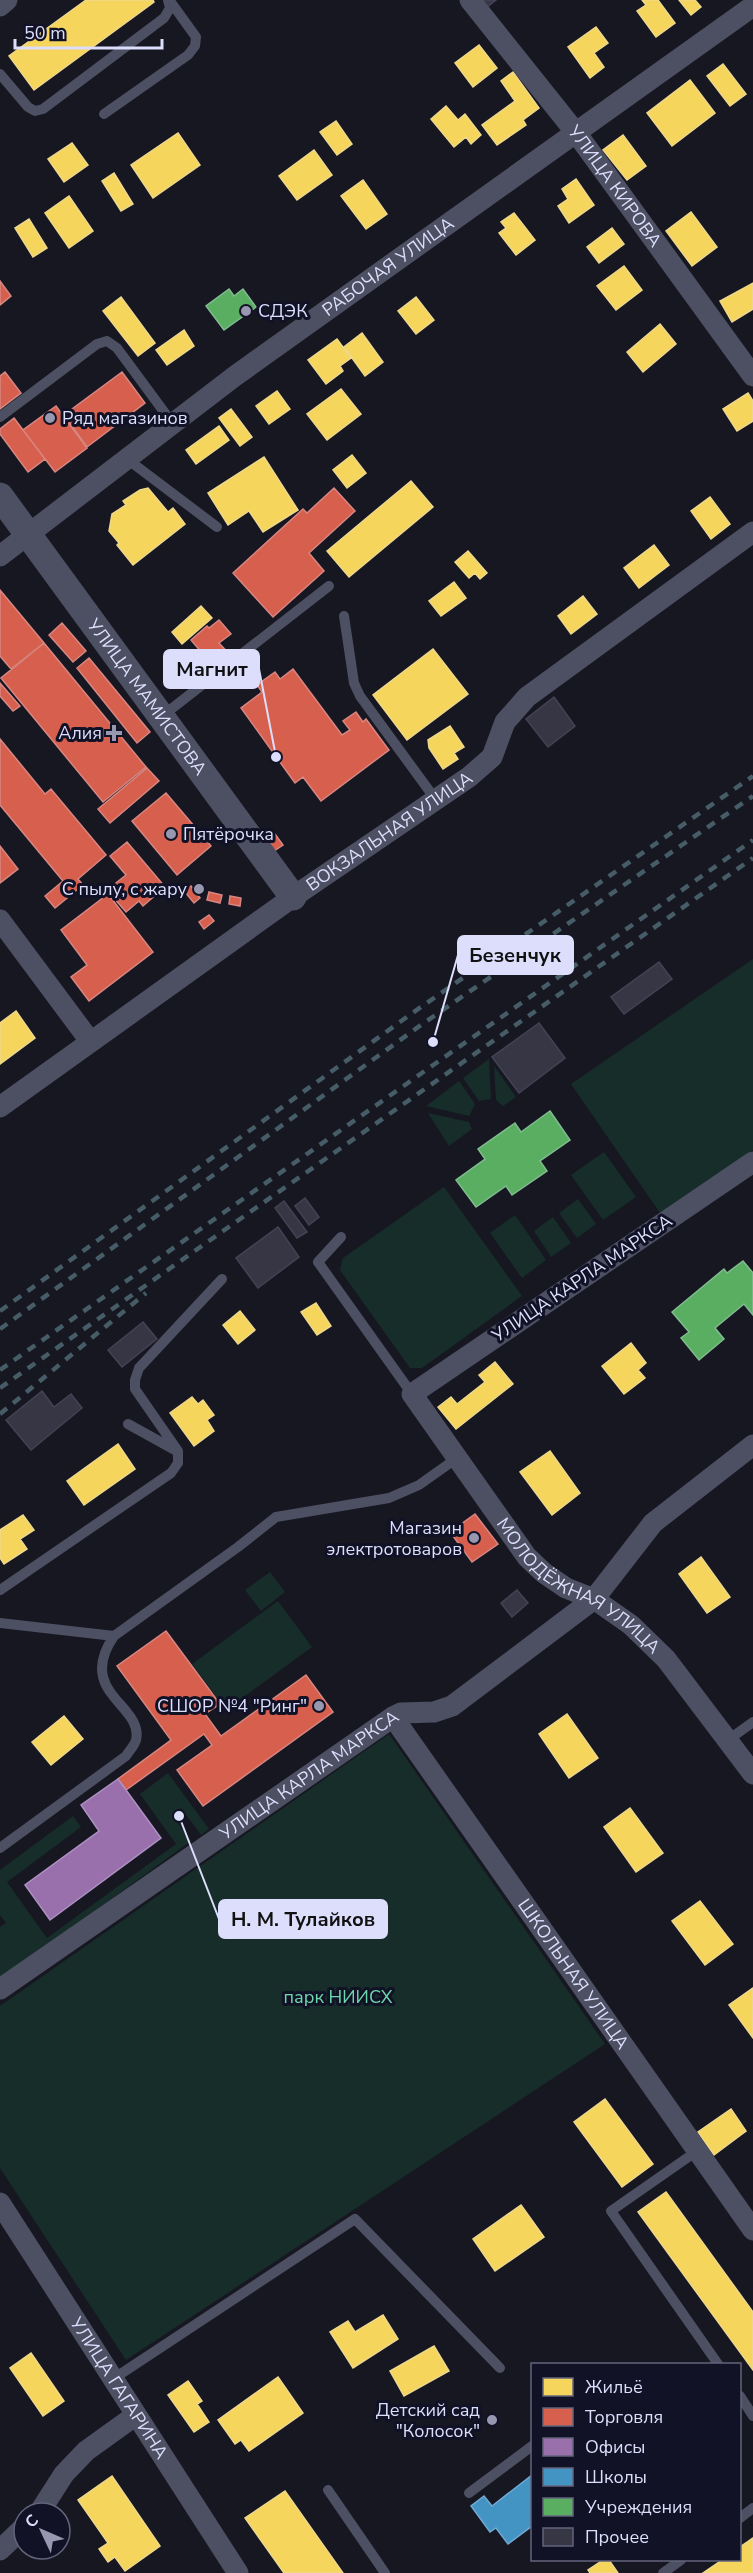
<svg xmlns="http://www.w3.org/2000/svg" width="753" height="2573" viewBox="0 0 753 2573" font-family="'Nunito Sans',sans-serif">
  <style>
    .green { fill: #162d2a }
    .homes { fill: #f6d55c; stroke: #eed88c; stroke-width: 1.5 }
    .shops { fill: #d6604d; stroke: #d88682; stroke-width: 1.5 }
    .offices { fill: #9970ab; stroke: #ad91c3; stroke-width: 1.5 }
    .schools { fill: #4393c3; stroke: #71aad4; stroke-width: 1.5 }
    .public { fill: #5aae61; stroke: #81bc90; stroke-width: 1.5 }
    .building { fill: #363644; stroke: #434355; stroke-width: 1.5 }
    .lines { fill: none; stroke-linecap: round; stroke-linejoin: round }
    .service { stroke: #4d5062; stroke-width: 10 }
    .minor { stroke: #4d5062; stroke-width: 21 }
    .tertiary { stroke: #4d5062; stroke-width: 27 }
    .rail { stroke: #465c66; stroke-width: 4.5; stroke-dasharray: 9 8; stroke-linecap: butt }
    .poi-dot { fill: #9798b0; stroke: #121227; stroke-width: 2 }
    .labels { text-anchor: middle; stroke-width: 6; stroke-linejoin: round; paint-order: stroke }
    .street-label { font-size: 18px; fill: #dcdefc; stroke: #121227 }
    .poi-label { font-size: 18px; fill: #dcdefc; stroke: #121227; text-anchor: end }
    .park-label { font-size: 18px; fill: #6dd7ab; stroke: #121227 }
    .leader { fill: none; stroke: #dcdefc; stroke-width: 2 }
    .callout-dot { fill: #dcdefc; stroke: #121227; stroke-width: 2 }
    .callout { fill: #dcdefc; stroke: #dcdefc; stroke-width: 2 }
    .callout-label { font-size: 20px; text-anchor: middle; font-weight: bold; fill: #111 }
  </style>
  <rect width="100%" height="100%" fill="#171722"/>
  <path class="green" d="M753 959V1150L660 1213 571 1084Z
    M489 1059 491 1099 479 1101 463 1078Z
    M494 1066 516 1097 503 1106 496 1100Z
    M459 1081 475 1104 469 1116 426 1106Z
    M428 1113 469 1122 472 1129 449 1146Z
    M604 1152 636 1197 603 1220 571 1175Z
    M444 1187 522 1296 422 1368H410L340 1270 343 1258Z
    M578 1199 596 1224 577 1238 559 1213Z
    M515 1215 546 1260 522 1278 490 1233Z
    M553 1217 571 1243 551 1257 534 1231Z
    M270 1572 285 1592 261 1611 245 1590Z
    M278 1601 312 1647 226 1710 192 1664Z
    M389 1734 605 2044 126 2360 0 2168V2006Z
    M168 1773 209 1829 201 1835 181 1808 172 1815 191 1841 0 1980V1927L6 1923 0 1915V1870L73 1816 81 1827 7 1882 47 1938 176 1844 140 1794Z"/>
  <path class="homes" d="M86 0H153L154 2 34 90 9 56Z
    M642 0H658L675 23 656 37 637 11 646 5Z
    M679 0H695L701 7 691 15Z
    M596 27 608 43 594 53 604 67 590 78 568 47Z
    M479 45 497 68 473 87 455 63Z
    M723 64 746 94 730 106 707 76Z
    M513 72 539 108 523 120 526 125 497 145 482 125 515 101 501 81Z
    M690 80 715 113 672 146 647 113Z
    M446 106 458 120 465 114 481 135 471 144 466 137 454 147 431 119Z
    M336 121 352 144 337 155 320 132Z
    M178 133 200 165 153 198 131 165Z
    M623 135 646 166 627 180 603 150Z
    M72 143 88 165 64 182 48 159Z
    M314 150 332 175 297 200 279 176Z
    M114 173 133 204 121 211 102 181Z
    M576 179 594 205 569 223 558 206 568 199 562 189Z
    M363 180 387 214 366 229 341 196Z
    M69 196 93 231 69 248 45 213Z
    M691 212 717 247 692 266 666 231Z
    M514 213 535 240 516 255 499 233 506 228 501 222Z
    M29 219 47 248 33 257 15 228Z
    M612 228 624 244 599 263 587 247Z
    M624 266 642 290 616 310 597 286Z
    M753 283V309L732 322 720 301Z
    M121 297 155 343 138 356 103 311Z
    M416 297 434 320 416 334 398 311Z
    M660 324 676 344 643 372 627 352Z
    M184 330 194 346 167 365 156 350Z
    M362 333 383 362 365 376 344 347Z
    M337 339 351 358 340 366 343 371 326 384 308 360Z
    M341 389 361 414 327 440 307 414Z
    M277 391 290 409 269 424 256 406Z
    M748 393 753 401V421L737 431 723 409Z
    M231 409 252 437 240 446 219 418Z
    M219 426 229 440 196 464 186 450Z
    M352 455 366 473 347 488 333 470Z
    M264 457 298 510 263 532 249 511 228 525 208 493Z
    M411 481 433 507 349 577 327 551Z
    M148 488 168 512 173 508 185 524 133 565 117 545 119 543 109 531 112 514 126 505 123 501 140 490Z
    M710 497 730 524 711 539 691 511Z
    M654 545 669 565 639 588 624 568Z
    M468 551 487 573 480 579 475 573 469 578 455 562Z
    M454 582 466 598 441 616 429 601Z
    M583 596 597 614 571 634 558 616Z
    M201 606 212 618 182 644 172 632Z
    M433 649 468 694 407 740 373 695Z
    M450 726 464 747 454 753 458 759 443 769 429 748 428 740Z
    M16 1011 35 1038 0 1064V1023Z
    M316 1303 331 1326 317 1335 301 1312Z
    M240 1311 255 1330 238 1344 223 1325Z
    M631 1343 646 1363 638 1370 645 1378 624 1394 602 1366Z
    M495 1362 513 1384 456 1429 438 1407 451 1397 457 1404 485 1382 479 1375Z
    M192 1397 198 1404 203 1400 214 1415 207 1420 214 1431 194 1446 170 1413Z
    M118 1444 135 1469 84 1505 67 1481Z
    M550 1451 580 1493 552 1515 520 1472Z
    M23 1515 34 1530 20 1539 27 1549 4 1564 0 1558V1530Z
    M701 1557 730 1597 707 1613 679 1574Z
    M567 1714 598 1758 569 1778 539 1734Z
    M64 1716 83 1739 51 1765 32 1742Z
    M630 1808 663 1853 636 1872 604 1827Z
    M700 1901 733 1944 705 1965 672 1921Z
    M753 1988V2038L729 2005Z
    M605 2099 653 2164 622 2187 574 2122Z
    M731 2109 746 2131 714 2155 698 2132Z
    M666 2192 753 2312V2370L638 2212Z
    M521 2205 544 2237 495 2271 473 2239Z
    M383 2315 398 2339 353 2368 330 2332 348 2321 355 2332Z
    M434 2346 449 2371 404 2396 390 2371Z
    M31 2353 64 2401 43 2416 10 2368Z
    M278 2377 303 2413 249 2451 241 2440 235 2444 218 2420Z
    M188 2381 202 2401 197 2404 209 2422 194 2432 168 2395Z
    M112 2476 160 2546 125 2571 115 2557 108 2562 99 2549 108 2543 78 2500Z
    M285 2491 343 2573H284L245 2518Z
    M753 2538V2573H703L722 2560H740V2547Z
    M603 2560H609L618 2573H590L588 2570Z"/>
  <path class="shops" d="M0 281 11 296 0 305Z
    M5 372 21 393 0 409V376Z
    M122 372 145 403 87 447 64 415Z
    M56 406 87 448 55 472 23 430Z
    M14 418 45 459 28 472 0 434V429Z
    M334 488 355 511 309 553 324 571 273 617 233 573 303 509 307 513Z
    M0 590 44 643 11 669 0 656Z
    M219 620 231 634 219 643 231 656 216 669 191 640 207 626 209 628Z
    M62 623 86 651 73 662 49 635Z
    M44 643 146 767 103 802 1 678Z
    M89 658 150 732 137 743 77 668Z
    M293 669 342 735 350 730 343 721 356 712 363 722 366 719 389 750 321 801 303 777 295 783 241 708 262 692 257 685 275 672 280 679Z
    M0 683 20 706 13 711 0 696Z
    M0 739 45 794 51 789 106 855 78 879 83 885 55 908 45 896 63 881 0 805Z
    M147 768 159 781 110 823 98 809Z
    M166 793 211 846 177 875 132 821Z
    M275 834 283 845 274 851 266 840Z
    M127 842 165 887 143 906 139 901 126 912 107 890 126 875 110 856Z
    M0 846 18 869 0 883Z
    M191 886 200 898 194 903 184 891Z
    M209 892 222 895 220 903 207 900Z
    M108 894 153 952 89 1001 71 977 87 965 61 930Z
    M230 896 241 898 240 906 229 904Z
    M209 915 214 921 204 929 199 922Z
    M475 1514 498 1544 472 1562 450 1532Z
    M166 1631 220 1704 205 1714 221 1736 306 1675 333 1712 203 1806 177 1770 212 1745 204 1734 126 1790 118 1779 171 1740 117 1666Z"/>
  <path class="offices" d="M118 1779 161 1838 50 1920 25 1885 99 1831 81 1805Z"/>
  <path class="schools" d="M532 2475V2526L508 2544 496 2528 490 2532 471 2506 484 2496 492 2506Z"/>
  <path class="public" d="M229 289 234 296 243 289 256 307 224 330 206 306Z
    M550 1111 570 1140 540 1161 547 1171 512 1195 506 1186 476 1207 456 1180 485 1159 478 1149 515 1123 521 1132Z
    M743 1261 753 1273V1315L744 1304 715 1328 724 1339 699 1360 681 1338 689 1332 672 1312 724 1269 727 1273Z"/>
  <path class="building" d="M480 0H496L486 8Z
    M554 697 575 726 548 747 526 719Z
    M659 962 672 979 624 1014 611 997Z
    M539 1023 565 1058 519 1093 492 1057Z
    M305 1198 319 1217 309 1225 295 1206Z
    M284 1201 307 1232 297 1238 275 1208Z
    M278 1227 299 1257 258 1288 236 1258Z
    M143 1322 157 1339 122 1367 108 1350Z
    M42 1391 54 1407 71 1394 82 1408 31 1450 6 1420Z
    M517 1590 528 1603 512 1617 501 1603Z"/>
  <g class="lines">
    <path class="service" d="M0 74 28 107 35 111 43 109 164 18 170 8 168 0
      M104 114 188 55 195 46 196 37 170 1
      M0 417 97 344 107 341 117 348 173 424
      M127 459 217 527
      M344 616 354 683 360 696 436 800
      M161 717 329 586
      M341 1237 318 1262 412 1394
      M128 1424 175 1450
      M0 1590 171 1473 178 1463V1451L135 1389V1380L139 1368 222 1279
      M0 1623 114 1636
      M728 1740 753 1722
      M0 1848 126 1756C129 1751 135 1745 136 1740 144 1705 75 1693 114 1636L238 1547 276 1517 389 1498 419 1485 457 1458
      M697 2151 611 2211 718 2364
      M113 2379 355 2219 500 2368
      M740 2396 753 2416
      M328 2490 385 2573
      M469 2493 532 2446
      M740 2518 753 2508
      M663 2573 681 2560"/>
    <g class="minor">
      <path id="s1" d="M470 0 577 134 753 376"/>
      <path d="M0 6 7 0"/>
      <path id="s2" d="M0 556 235 376 753 6"/>
      <path d="M0 920 90 1041"/>
      <path id="s3" d="M0 1107 293 897 469 777 492 757 505 722 527 697 753 532"/>
      <path id="s4" d="M753 1162 412 1394 527 1557 544 1573 566 1588 594 1599 631 1625 666 1659 753 1774"/>
      <path id="s5" d="M393 1717 753 2230"/>
      <path id="s6" d="M0 1989 393 1717 401 1713 434 1712 452 1706 594 1599 653 1523 753 1445"/>
      <path id="s7" d="M0 2203 238 2573"/>
      <path d="M39 2513 64 2474 86 2451 136 2415"/>
      <path d="M0 2550 24 2527"/>
    </g>
    <path class="tertiary" id="s8" d="M0 496 293 897"/>
    <path class="rail" d="M0 1311 411 1014 753 776
      M0 1329 421 1025 753 796
      M0 1370 753 840
      M0 1388 753 858
      M0 1414 146 1293"/>
  </g>
  <g class="poi-dot">
    <circle cx="246" cy="311" r="6"/>
    <circle cx="50" cy="418" r="6"/>
    <path d="M111 724h6v6h6v6h-6v6h-6v-6h-6v-6h6z"/>
    <circle cx="171" cy="834" r="6"/>
    <circle cx="199" cy="889" r="6"/>
    <circle cx="474" cy="1538" r="6"/>
    <circle cx="319" cy="1706" r="6"/>
    <circle cx="492" cy="2420" r="6"/>
  </g>
  <g class="labels">
    <g class="street-label">
      <text dy="6" stroke="none"><textPath href="#s1" startOffset="236">УЛИЦА КИРОВА</textPath></text>
      <text dy="6" stroke="none"><textPath href="#s2" startOffset="484">РАБОЧАЯ УЛИЦА</textPath></text>
      <text dy="6" stroke="none"><textPath href="#s8" startOffset="249">УЛИЦА МАМИСТОВА</textPath></text>
      <text dy="6" stroke="none"><textPath href="#s3" startOffset="477">ВОКЗАЛЬНАЯ УЛИЦА</textPath></text>
      <text transform="translate(582 1278) rotate(-34)" y="6">УЛИЦА КАРЛА МАРКСА</text>
      <text dy="6" stroke="none"><textPath href="#s4" startOffset="670">МОЛОДЁЖНАЯ УЛИЦА</textPath></text>
      <text dy="6" stroke="none"><textPath href="#s6" startOffset="376">УЛИЦА КАРЛА МАРКСА</textPath></text>
      <text dy="6" stroke="none"><textPath href="#s5" startOffset="314">ШКОЛЬНАЯ УЛИЦА</textPath></text>
      <text dy="6" stroke="none"><textPath href="#s7" startOffset="220">УЛИЦА ГАГАРИНА</textPath></text>
    </g>
    <g class="poi-label">
      <text x="258" y="317" text-anchor="start">СДЭК</text>
      <text x="62" y="424" text-anchor="start">Ряд магазинов</text>
      <text x="102" y="739">Алия</text>
      <text x="183" y="840" text-anchor="start">Пятёрочка</text>
      <text x="187" y="895">С пылу, с жару</text>
      <text x="462" y="1534">Магазин<tspan x="462" dy="21">электротоваров</tspan></text>
      <text x="307" y="1712">СШОР №4 "Ринг"</text>
      <text x="480" y="2416">Детский сад<tspan x="480" dy="21">"Колосок"</tspan></text>
    </g>
    <g class="park-label">
      <text x="338" y="2003">парк НИИСХ</text>
    </g>
  </g>
  <path class="leader" d="M276 757L259 669M433 1042L458 955M179 1816L219 1919"/>
  <g class="callout-dot">
    <circle cx="276" cy="757" r="6"/>
    <circle cx="433" cy="1042" r="6"/>
    <circle cx="179" cy="1816" r="6"/>
  </g>
  <g class="callout">
    <rect x="164" y="650" width="95" height="38" rx="6"/>
    <rect x="458" y="936" width="115" height="38" rx="6"/>
    <rect x="219" y="1900" width="168" height="38" rx="6"/>
  </g>
  <g class="callout-label">
    <text x="212" y="676">Магнит</text>
    <text x="515" y="962">Безенчук</text>
    <text x="303" y="1926">Н. М. Тулайков</text>
  </g>
  <rect x="531" y="2363" width="210" height="198" fill="#121227" stroke="#63647c" stroke-width="1.5"/>
  <rect x="543" y="2378" width="30" height="18" fill="#f6d55c" stroke="#63647c" stroke-width="1.5"/>
  <text x="585" y="2393" font-size="18" fill="#dcdefc">Жильё</text>
  <rect x="543" y="2408" width="30" height="18" fill="#d6604d" stroke="#63647c" stroke-width="1.5"/>
  <text x="585" y="2423" font-size="18" fill="#dcdefc">Торговля</text>
  <rect x="543" y="2438" width="30" height="18" fill="#9970ab" stroke="#63647c" stroke-width="1.5"/>
  <text x="585" y="2453" font-size="18" fill="#dcdefc">Офисы</text>
  <rect x="543" y="2468" width="30" height="18" fill="#4393c3" stroke="#63647c" stroke-width="1.5"/>
  <text x="585" y="2483" font-size="18" fill="#dcdefc">Школы</text>
  <rect x="543" y="2498" width="30" height="18" fill="#5aae61" stroke="#63647c" stroke-width="1.5"/>
  <text x="585" y="2513" font-size="18" fill="#dcdefc">Учреждения</text>
  <rect x="543" y="2528" width="30" height="18" fill="#363644" stroke="#63647c" stroke-width="1.5"/>
  <text x="585" y="2543" font-size="18" fill="#dcdefc">Прочее</text>
  <g transform="translate(42 2531) rotate(314)"><circle r="28" fill="#121227" stroke="#63647c" stroke-width="1.5"/>
  <path d="M0-4.5L10 22L0 15L-10 22Z" fill="#9798b0"/>
  <text y="-9" font-size="16" font-weight="bold" text-anchor="middle" fill="#dcdefc">С</text>
  </g>
  <path d="M15 39v9h147v-9" fill="none" stroke="#dcdefc" stroke-width="3"/>
  <text x="24" y="39" font-size="18" fill="#dcdefc" stroke="#121227" stroke-width="4.5" paint-order="stroke">50 m</text>
</svg>
